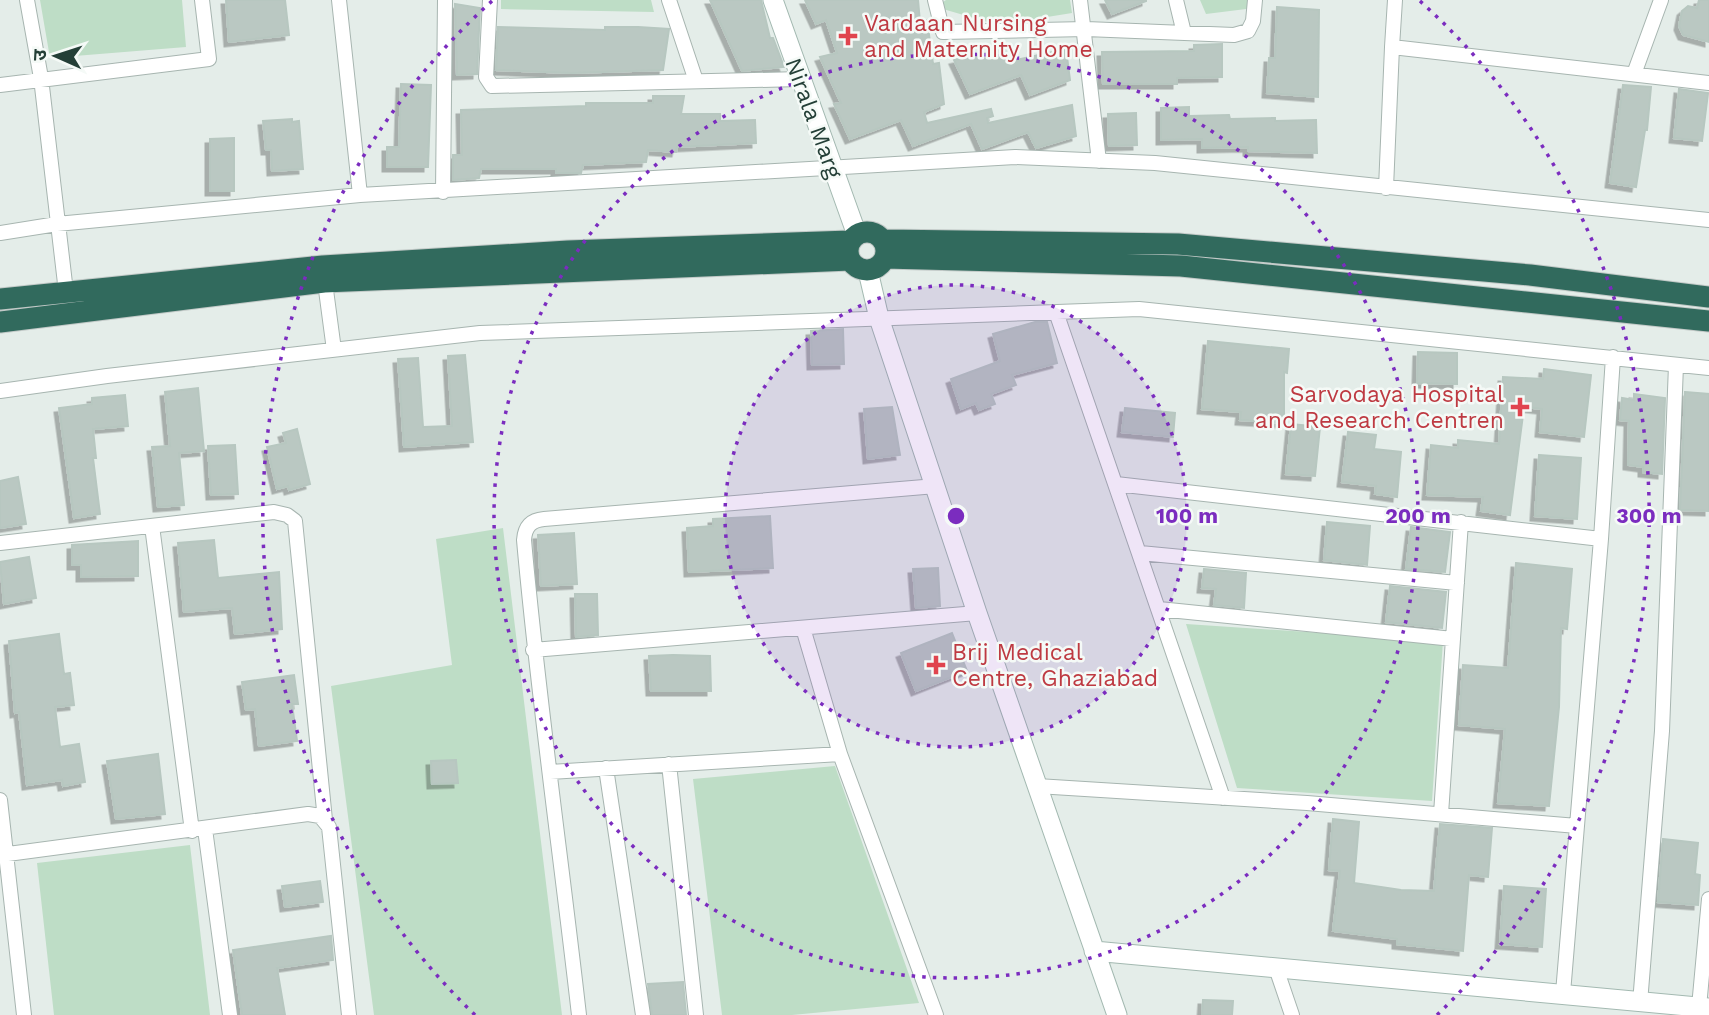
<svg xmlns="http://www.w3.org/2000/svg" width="1709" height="1015" viewBox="0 0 1709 1015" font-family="'Work Sans','Noto Sans Devanagari',sans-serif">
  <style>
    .green { fill: #beddc6 }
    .building { fill: #bac8c2; stroke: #b7c7c0; stroke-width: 2; filter: url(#shadow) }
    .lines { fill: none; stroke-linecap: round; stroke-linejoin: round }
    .street-casing { stroke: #a7b5b0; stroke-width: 16 }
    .secondary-casing { stroke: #a3b9b1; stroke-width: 21 }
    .highway-casing { stroke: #c2c9c7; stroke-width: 23 }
    .street { stroke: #fff; stroke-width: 14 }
    .secondary { stroke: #fff; stroke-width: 19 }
    .highway { stroke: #316a5d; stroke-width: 21 }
    .ring { fill: none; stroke: #7b2cbf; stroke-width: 3.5; stroke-dasharray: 3.5 7 }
    .health-dot { fill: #e0444e; stroke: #f5faf7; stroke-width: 2.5 }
    .labels { text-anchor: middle; stroke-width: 5; stroke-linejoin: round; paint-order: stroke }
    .health-label { font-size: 23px; fill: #be3a42; stroke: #f5faf7; text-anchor: start }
    .street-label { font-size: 23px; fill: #243f37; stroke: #f5faf7 }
    .centre { fill: #7b2cbf; stroke: #f5faf7; stroke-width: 3.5 }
    .ring-label { font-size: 21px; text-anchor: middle; font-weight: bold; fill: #7b2cbf; stroke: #f5faf7; stroke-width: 5; stroke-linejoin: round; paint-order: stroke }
  </style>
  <defs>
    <filter id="shadow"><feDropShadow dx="-4.5" dy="4.5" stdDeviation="0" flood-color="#0004"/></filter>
  </defs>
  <rect width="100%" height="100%" fill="#e4ede9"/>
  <path class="green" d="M40 0H182L186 47 50 58Z
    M501 0H651L654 12 501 9Z
    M946 0H1070L1072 13 998 25 936 7Z
    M1200 0H1255L1254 8 1206 14Z
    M503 528 562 1015H374L331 686 452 665 436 539Z
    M1186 624 1443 641 1432 801 1237 788Z
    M835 766 919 1003 792 1015H722L693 779Z
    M190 845 210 1015H54L37 863Z"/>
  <path class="building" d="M226 0H285L289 35 229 42Z
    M710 0H761L770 38H773L784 67 742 71Z
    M805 0H918L920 22 927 20 933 64 939 63 944 104 924 112 927 123 991 109 993 116 987 118 988 123 1072 105 1076 136 1036 148 1028 132 982 149 971 124 913 146 901 120 850 139 834 104 841 103 820 57 837 53 826 20 816 24Z
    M1105 0H1146V1L1112 14Z
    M1699 0H1709V42L1683 35 1679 26 1682 11 1688 6 1697 8Z
    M455 4 480 8 477 74 457 75Z
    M1277 7 1319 10 1318 97 1267 93 1269 58H1275Z
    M498 27 605 30V27H638L669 29 663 70 571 73 496 70Z
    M1222 44V77L1177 78V84H1103L1102 52 1194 51V45Z
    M1005 49 1007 62 1066 49 1070 80 1030 95 1021 75 970 94 954 60Z
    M401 84 431 85 428 167H387V147H399Z
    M1623 85 1651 87 1647 130H1645L1636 187 1610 183Z
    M1679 89 1708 93 1702 141 1674 138Z
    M653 96H684L681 114H720V121L755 120 756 143 677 147 676 152 648 150 646 162 583 165 581 173H556V169H481L479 178 453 180V155H462L461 110 586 106V103H653Z
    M1189 107V116L1229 115 1230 119 1275 118V121L1316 120 1317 153 1248 151V147L1202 148V139L1161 140V108Z
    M1136 113 1137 145 1109 146 1108 114Z
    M292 119V122L299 121 303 169 272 171 271 150H266L263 121Z
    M234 138V191H210V139Z
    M1035 322H1047L1057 363 1012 375 1016 385 991 394 995 404 979 410 976 403 961 409 951 379 1000 361 993 334Z
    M843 329 844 364 812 365 811 331Z
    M1208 341 1289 349 1287 373 1284 372V423L1240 420 1241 412 1202 409Z
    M1418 352 1457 353V384L1417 383Z
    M465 355 473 442 404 447 398 359 418 358 423 427 452 426 448 356Z
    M1544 369 1591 375 1584 437 1540 432 1542 409 1524 407 1510 515 1481 511 1483 497 1427 495 1431 445 1458 448V440L1499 444 1503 377 1543 379Z
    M198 388 204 451 179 453 184 505 158 507 152 447 170 446 165 392Z
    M1685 392 1709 394V511L1680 510Z
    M1634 394 1665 398 1662 474 1643 472V467L1628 465 1629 421 1620 420 1622 398 1634 400Z
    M125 395 128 426 93 429 96 458H93L100 514 74 518 59 408 92 404V398Z
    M892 407 900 455 868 459 864 409Z
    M1125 408 1175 413 1173 437 1122 432Z
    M1291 424 1320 427 1315 476 1286 474Z
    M297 429 310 484 289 490 288 486 277 489 267 447 286 443 283 433Z
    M1348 432 1376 435 1374 449 1401 452 1397 497 1375 494 1376 486 1342 482Z
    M235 445 238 494 211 495 208 446Z
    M1539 455 1581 458 1577 519 1535 516Z
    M18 477 26 524 0 528V481Z
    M770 516 773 568 689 572 687 528 713 526V519Z
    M1327 522 1370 526 1367 565 1324 560Z
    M1411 527 1450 532 1445 572 1406 569Z
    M574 533 577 584 541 586 538 535Z
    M214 540 218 578 279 572 282 629 235 634 232 608 184 612 178 543Z
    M138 541V576L81 577V565H72V545Z
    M29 557 36 598 4 604 0 562Z
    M1516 563 1572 569 1567 629 1561 628 1559 707 1549 806 1498 803 1505 729 1459 725 1463 665 1508 668Z
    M938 568 940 606 916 608 913 569Z
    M1204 569 1246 573 1244 608 1214 605 1216 589 1202 588Z
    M1390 586 1446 592 1442 628 1386 622Z
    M575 594H597L598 635 576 637Z
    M952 633 967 671 916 691 901 653Z
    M59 634 64 674 70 673 74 705 55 707 60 747 79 744 85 782 63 786 62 780 27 785 19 712 15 713 9 641Z
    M673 655 710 656 711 691H651L649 656Z
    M294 675 298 704H292L297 741 259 746 255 709 246 710 242 682Z
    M158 754 165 814 116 819 107 761Z
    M456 760 458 783 432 784 431 761Z
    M1333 819 1359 822 1354 883 1401 890 1434 891 1440 824 1492 828 1488 877 1469 875 1463 951 1397 944V939L1333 931 1340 871 1329 870Z
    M1663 839 1698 843 1695 874 1700 875 1698 905 1658 902Z
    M320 881 323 902 285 907 282 886Z
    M1504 886 1546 889 1542 947 1500 944Z
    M331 936 333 960 277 968 285 1015H242L233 950Z
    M683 982 686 1015H652L648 984Z
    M1203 1000 1233 1001 1232 1015H1202Z"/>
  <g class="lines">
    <defs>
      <path id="street" d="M27 0 41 78 66 292
        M339 0 360 195
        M490 0 486 77 492 86 801 79
        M669 0 696 81
        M935 0 943 32 1086 29 1234 35 1248 31 1253 21 1255 0
        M1080 0 1099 161
        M1176 0 1184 33
        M1395 0 1392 47 1709 83
        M1634 74 1661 0
        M0 85 209 59 202 0
        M1386 188 1392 47
        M443 192 445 0
        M0 233 57 224 360 195 1015 157 1155 163 1709 220
        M324 275 334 350
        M1056 312 1223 798
        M0 391 107 376 480 333 1139 309 1709 368
        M1116 484 1601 539
        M152 526 192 831
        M0 543 274 512 287 515 295 521 325 820
        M1140 553 1457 583
        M1159 609 1453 639
        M803 628 840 754 936 1015
        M533 650 977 613
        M669 764 696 1015
        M606 768 643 1015
        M550 772 840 754
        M1037 786 1307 803 1577 826
        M0 800 24 1015
        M1441 814 1461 522
        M205 829 230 1015
        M0 855 308 814 320 816 329 827 349 1015
        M1276 968 1292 1015
        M1563 993 1601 539 1613 357
        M1640 1003 1662 731 1676 365
        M1699 1007 1709 899
        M579 1015C561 856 538 698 524 540 525 526 532 520 544 519L936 486"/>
      <path id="secondary" d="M773 0 857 235
        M868 271 879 318 977 613 1117 1015
        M1094 951 1709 1008"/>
      <path id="highway" d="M848 251a19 19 0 1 1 38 0a19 19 0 1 1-38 0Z
        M884 240 1178 244 1530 275 1709 297
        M885 258 1181 266 1709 321
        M0 299 323 266 568 251 850 241
        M0 322 324 282 850 260"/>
    </defs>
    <use href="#street" class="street-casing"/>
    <use href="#secondary" class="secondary-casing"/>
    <use href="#highway" class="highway-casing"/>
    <use href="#street" class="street"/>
    <use href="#secondary" class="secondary"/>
    <use href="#highway" class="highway"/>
  </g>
  <circle cx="956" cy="516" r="231" fill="#7b2cbf" fill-opacity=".12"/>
  <g class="ring">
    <circle cx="956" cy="516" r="231"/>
    <circle cx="956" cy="516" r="462"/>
    <path d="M475 1015A693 693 0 0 1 492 1M1420 1A693 693 0 0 1 1437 1015"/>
  </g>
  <g class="health-dot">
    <path d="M844.5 25.5h7v7h7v7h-7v7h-7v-7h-7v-7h7z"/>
    <path d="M1516.5 396.5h7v7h7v7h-7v7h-7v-7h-7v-7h7z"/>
    <path d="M932.5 654.5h7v7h7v7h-7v7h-7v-7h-7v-7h7z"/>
  </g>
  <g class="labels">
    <g class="health-label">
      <text x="864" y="31">Vardaan Nursing<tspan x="864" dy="26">and Maternity Home</tspan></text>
      <text x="1504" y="402" text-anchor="end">Sarvodaya Hospital<tspan x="1504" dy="26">and Research Centren</tspan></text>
      <text x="952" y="660">Brij Medical<tspan x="952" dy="26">Centre, Ghaziabad</tspan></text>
    </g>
    <g class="street-label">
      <text transform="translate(814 118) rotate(70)" y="8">Nirala Marg</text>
    </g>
  </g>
  <circle cx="956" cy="516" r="10" class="centre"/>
  <g class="ring-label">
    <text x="1187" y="523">100 m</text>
    <text x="1418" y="523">200 m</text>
    <text x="1649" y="523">300 m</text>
  </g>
  <g transform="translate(56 56) rotate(273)" stroke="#f5faf7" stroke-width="5" paint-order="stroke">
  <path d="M0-5L12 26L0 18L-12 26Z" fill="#243f37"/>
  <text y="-10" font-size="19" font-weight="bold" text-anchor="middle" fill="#243f37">उ</text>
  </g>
</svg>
